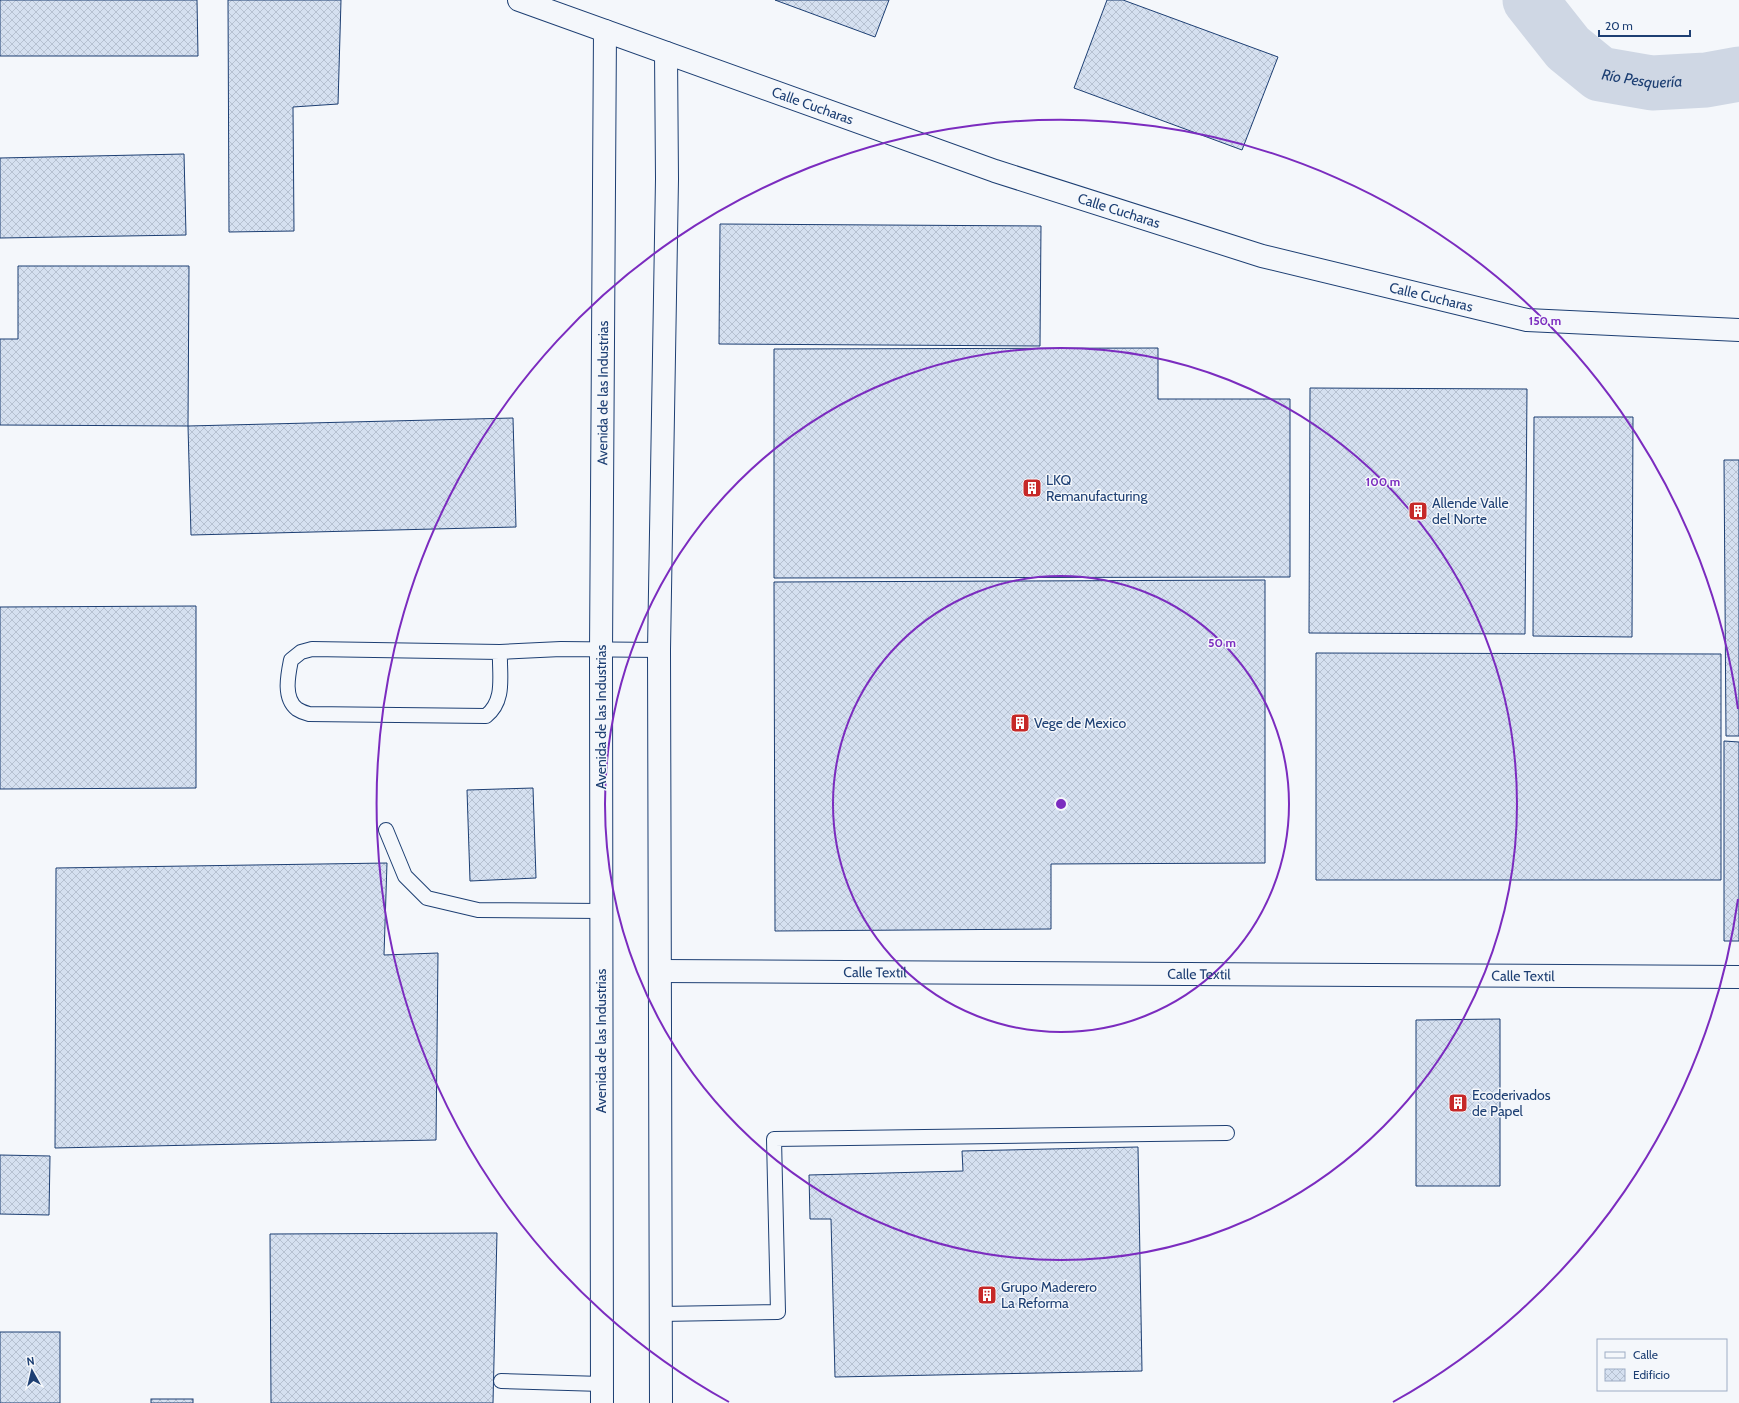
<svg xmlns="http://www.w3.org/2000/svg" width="1739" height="1403" font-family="Cabin,sans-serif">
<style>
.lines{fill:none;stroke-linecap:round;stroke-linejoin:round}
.river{stroke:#cfd7e4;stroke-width:55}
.building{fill:url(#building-cross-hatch);stroke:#1d3f73}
.service-casing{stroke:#1d3f73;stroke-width:16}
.minor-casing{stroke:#1d3f73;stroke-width:24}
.service{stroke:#f4f7fb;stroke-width:14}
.minor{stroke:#f4f7fb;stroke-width:22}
.ring{fill:none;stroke:#7b2cbf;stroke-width:2}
.labels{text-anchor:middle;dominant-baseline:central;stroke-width:3;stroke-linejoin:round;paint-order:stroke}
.street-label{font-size:14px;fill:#1d3f73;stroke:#f4f7fb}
.poi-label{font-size:14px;fill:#1d3f73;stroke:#f4f7fb;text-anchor:start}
.water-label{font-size:15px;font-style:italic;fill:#1d3f73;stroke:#f4f7fb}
.centre{fill:#7b2cbf;stroke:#f4f7fb;stroke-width:2}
.ring-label{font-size:12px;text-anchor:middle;font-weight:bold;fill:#7b2cbf;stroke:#f4f7fb;stroke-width:3;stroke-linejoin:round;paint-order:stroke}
</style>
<defs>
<pattern id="building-cross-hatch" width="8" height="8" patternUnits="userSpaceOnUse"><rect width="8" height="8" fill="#d5e0f0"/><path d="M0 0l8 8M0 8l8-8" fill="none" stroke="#b6c1d1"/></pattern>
</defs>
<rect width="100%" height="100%" fill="#f4f7fb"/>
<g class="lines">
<!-- river -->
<path class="river" id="s1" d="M 1530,0 L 1568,48 L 1600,74 L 1652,83 L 1706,80 L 1739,74"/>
</g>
<!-- building -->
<g class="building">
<path d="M 0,0 L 197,0 L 198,56 L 0,56 Z"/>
<path d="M 228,0 L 341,0 L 338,104 L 293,107 L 294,231 L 229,232 Z"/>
<path d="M 775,0 L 889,0 L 875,37 Z"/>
<path d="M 1107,0 L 1123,0 L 1278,57 L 1242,150 L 1074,88 Z"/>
<path d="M 184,154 L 186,235 L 0,238 L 0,158 Z"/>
<path d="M 720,224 L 1041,226 L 1040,346 L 719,344 Z"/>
<path d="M 18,266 L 189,266 L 188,426 L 0,425 L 0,339 L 18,339 Z"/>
<path d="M 1158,348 L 1158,399 L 1290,399 L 1290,577 L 774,578 L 774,349 Z"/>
<path d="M 1310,388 L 1527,389 L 1525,634 L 1309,633 Z"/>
<path d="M 1534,417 L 1633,417 L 1632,637 L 1533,636 Z"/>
<path d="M 513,418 L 516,527 L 191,535 L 188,426 Z"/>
<path d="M 1724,460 L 1739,460 L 1739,736 L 1726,736 Z"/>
<path d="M 1265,580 L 1265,863 L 1051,864 L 1051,929 L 775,931 L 774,582 Z"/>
<path d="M 196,606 L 196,788 L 0,789 L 0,607 Z"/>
<path d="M 1316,653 L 1721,654 L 1721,880 L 1316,880 Z"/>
<path d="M 1724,741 L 1739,742 L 1739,941 L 1724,941 Z"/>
<path d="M 533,788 L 536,878 L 470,881 L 467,790 Z"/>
<path d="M 387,863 L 384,955 L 438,953 L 436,1140 L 55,1148 L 56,868 Z"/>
<path d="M 1500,1019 L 1500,1186 L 1416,1186 L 1416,1020 Z"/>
<path d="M 1138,1147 L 1142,1371 L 835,1377 L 831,1219 L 810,1219 L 809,1175 L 963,1171 L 962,1151 Z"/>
<path d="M 0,1155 L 50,1156 L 49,1215 L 0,1214 Z"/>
<path d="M 497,1233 L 493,1403 L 271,1403 L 270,1234 Z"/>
<rect x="0" y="1332" width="60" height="71"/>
<rect x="151" y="1399" width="42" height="4"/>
</g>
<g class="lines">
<!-- service casing -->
<g class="service-casing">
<g id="service">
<path d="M 500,652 C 499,675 506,700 486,716 L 309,714 C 305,713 300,711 297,709 C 283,698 288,675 291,660 L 301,652 L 312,649 L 500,652 L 561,649 L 659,650"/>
<path d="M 386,830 L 405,876 L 427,898 L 478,910 L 601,911"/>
<path d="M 660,1314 L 778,1312 L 774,1139 L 1227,1133"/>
<path d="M 501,1381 L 602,1384"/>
</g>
</g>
<!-- minor casing -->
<g class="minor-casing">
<g id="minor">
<path id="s2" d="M 519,0 L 995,171 L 1262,256 L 1527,320 L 1739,330"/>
<path id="s3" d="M 660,971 L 1739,977"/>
<path id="s4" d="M 602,1403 L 601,651 L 605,31"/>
<path d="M 661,1403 L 659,650 L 667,179 L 666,53"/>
</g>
</g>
<!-- service -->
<use href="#service" class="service"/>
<!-- minor -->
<use href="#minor" class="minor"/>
</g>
<!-- distance rings -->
<g class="ring">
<circle cx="1061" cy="804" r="228"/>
<circle cx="1061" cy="804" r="456"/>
<path d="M1738 899A684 684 0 0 1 1393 1402M729 1402A684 684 0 1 1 1738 709"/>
</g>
<!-- icons -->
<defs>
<g id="building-square" transform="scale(1)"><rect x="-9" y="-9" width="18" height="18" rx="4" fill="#c62828" stroke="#f4f7fb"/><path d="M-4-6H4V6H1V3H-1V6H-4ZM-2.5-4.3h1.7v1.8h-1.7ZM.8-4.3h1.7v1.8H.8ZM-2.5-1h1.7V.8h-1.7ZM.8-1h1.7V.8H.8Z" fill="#fff"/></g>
</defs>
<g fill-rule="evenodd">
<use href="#building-square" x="1032" y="488"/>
<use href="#building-square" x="1418" y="511"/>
<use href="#building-square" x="1020" y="723"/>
<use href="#building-square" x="1458" y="1103"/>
<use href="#building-square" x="987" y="1295"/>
</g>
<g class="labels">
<!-- street labels -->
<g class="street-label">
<text stroke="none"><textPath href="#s2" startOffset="312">Calle Cucharas</textPath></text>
<text stroke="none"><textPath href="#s2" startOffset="636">Calle Cucharas</textPath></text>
<text stroke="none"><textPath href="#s2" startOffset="960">Calle Cucharas</textPath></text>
<text stroke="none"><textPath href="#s4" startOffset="1010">Avenida de las Industrias</textPath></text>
<text transform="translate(601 717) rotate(-90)">Avenida de las Industrias</text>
<text stroke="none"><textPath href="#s3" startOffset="215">Calle Textil</textPath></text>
<text stroke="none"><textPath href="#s3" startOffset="539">Calle Textil</textPath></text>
<text stroke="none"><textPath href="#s3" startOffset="863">Calle Textil</textPath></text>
<text transform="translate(601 1041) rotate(-90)">Avenida de las Industrias</text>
</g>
<!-- poi labels -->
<g class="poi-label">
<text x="1046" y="480">LKQ<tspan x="1046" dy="16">Remanufacturing</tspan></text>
<text x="1432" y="503">Allende Valle<tspan x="1432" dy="16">del Norte</tspan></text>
<text x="1034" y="723">Vege de Mexico</text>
<text x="1472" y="1095">Ecoderivados<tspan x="1472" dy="16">de Papel</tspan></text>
<text x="1001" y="1287">Grupo Maderero<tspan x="1001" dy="16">La Reforma</tspan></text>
</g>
<!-- water labels -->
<g class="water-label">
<text stroke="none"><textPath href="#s1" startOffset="145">Río Pesquería</textPath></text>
</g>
</g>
<circle cx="1061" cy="804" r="6" class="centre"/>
<g class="ring-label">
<text x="1545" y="325">150 m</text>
<text x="1383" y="486">100 m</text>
<text x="1222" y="647">50 m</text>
</g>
<!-- legend -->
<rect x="1597" y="1339" width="130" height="52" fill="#f4f7fb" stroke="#9eadc5"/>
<rect x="1605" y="1352" width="20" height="6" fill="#f4f7fb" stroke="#9eadc5"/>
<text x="1633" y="1359" font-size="12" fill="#1d3f73">Calle</text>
<rect x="1605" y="1369" width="20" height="12" fill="url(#building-cross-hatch)" stroke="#9eadc5"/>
<text x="1633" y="1379" font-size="12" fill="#1d3f73">Edificio</text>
<!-- north arrow -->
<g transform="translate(32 1371) rotate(352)" stroke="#f4f7fb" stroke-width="3" paint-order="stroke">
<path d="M0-3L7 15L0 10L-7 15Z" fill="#1d3f73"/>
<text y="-6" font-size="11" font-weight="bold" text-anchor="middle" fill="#1d3f73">N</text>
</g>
<!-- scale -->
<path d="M1599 30v6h91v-6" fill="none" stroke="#1d3f73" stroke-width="2"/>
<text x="1605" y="30" font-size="12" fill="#1d3f73" stroke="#f4f7fb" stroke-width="3" paint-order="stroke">20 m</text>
</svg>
